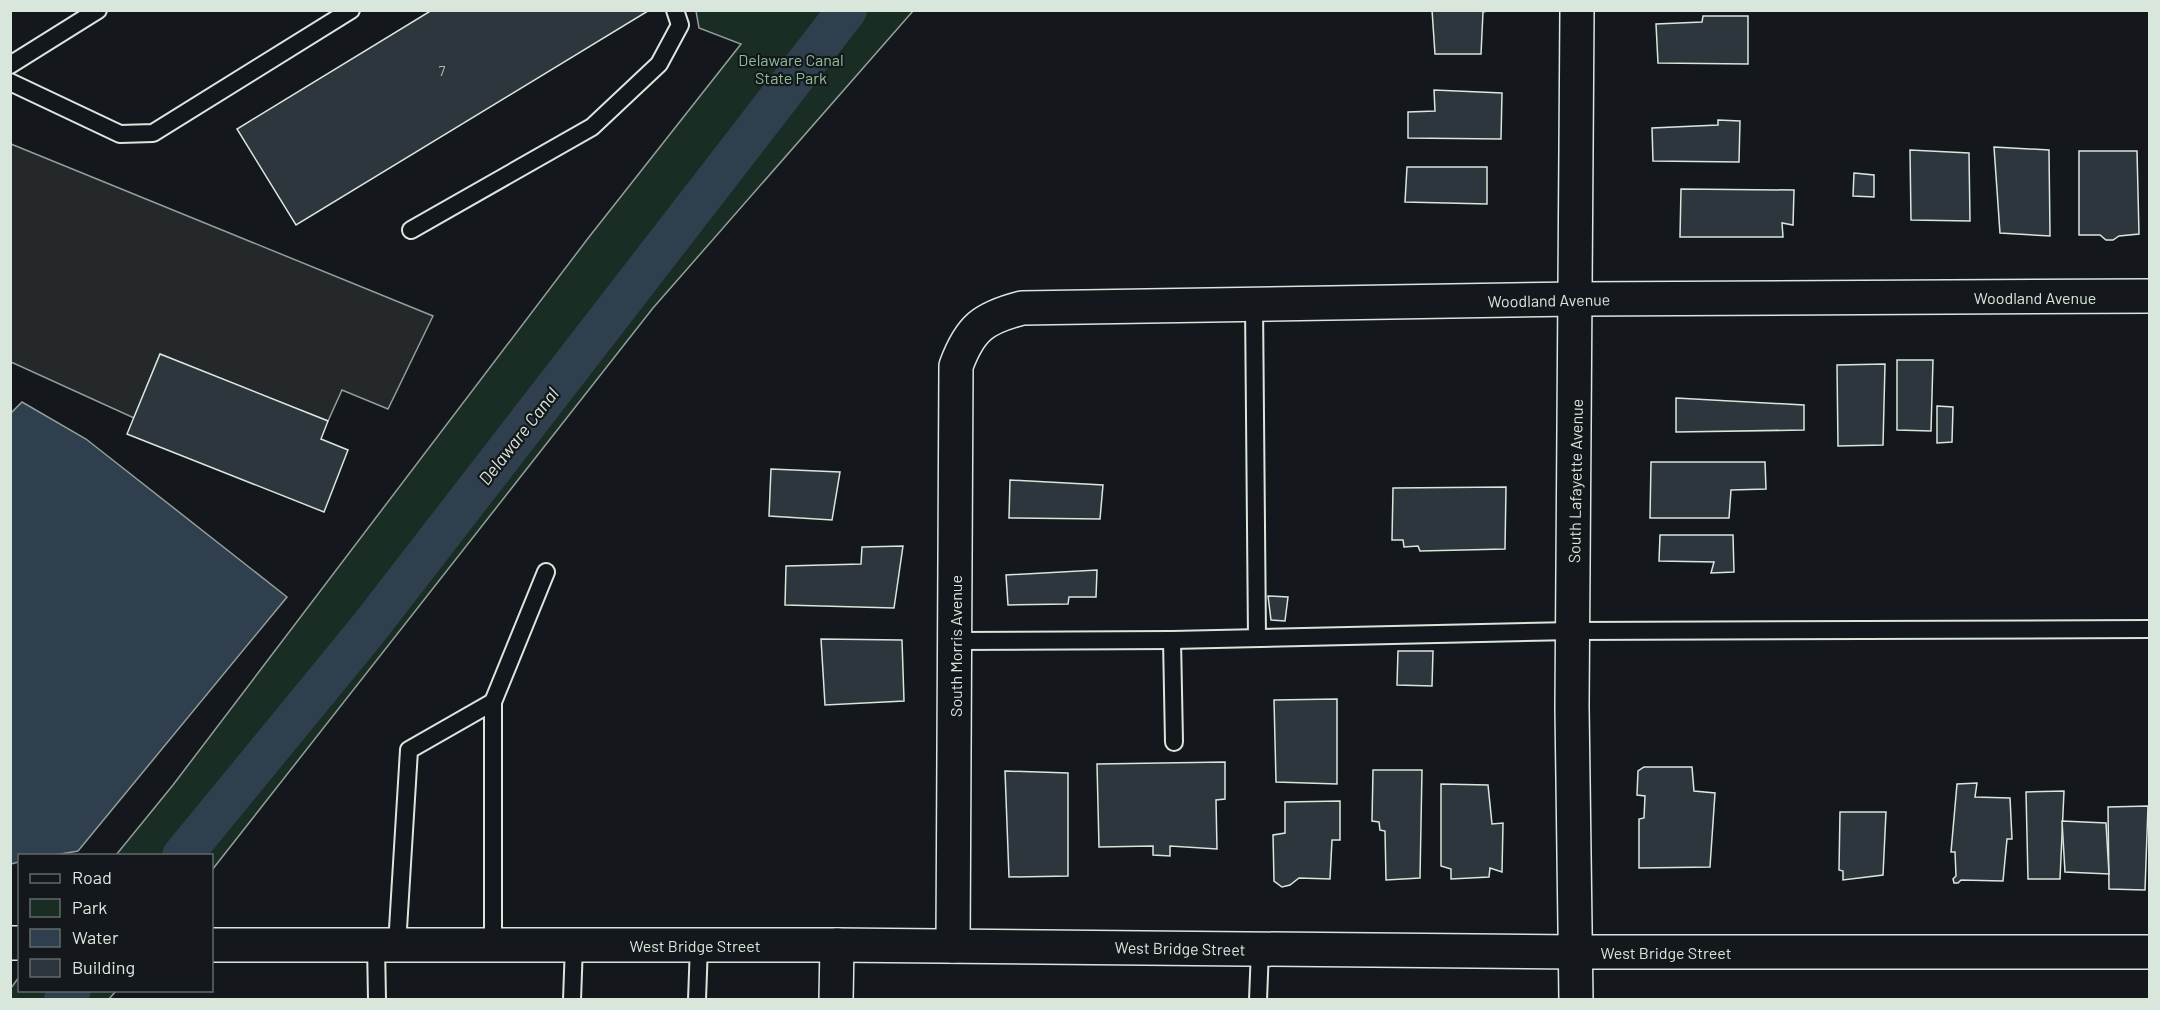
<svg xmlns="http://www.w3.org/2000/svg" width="2160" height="1010" font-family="Barlow,sans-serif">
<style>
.green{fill:#1a2d24;stroke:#939e99;stroke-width:1.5}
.parking{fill:#24282b;stroke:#939e99;stroke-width:1.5}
.water{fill:#2f3f4d;stroke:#939e99;stroke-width:1.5}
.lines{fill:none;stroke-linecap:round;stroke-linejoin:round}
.canal{stroke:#2f3f4d;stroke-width:40}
.building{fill:#2c363c;stroke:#d8e6dc;stroke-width:1.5}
.lane-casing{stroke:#d8e6dc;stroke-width:20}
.street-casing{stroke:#d8e6dc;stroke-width:36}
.primary-casing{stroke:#d8e6dc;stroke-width:36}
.lane{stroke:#14181c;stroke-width:16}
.street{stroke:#14181c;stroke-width:33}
.primary{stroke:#14181c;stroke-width:33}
.labels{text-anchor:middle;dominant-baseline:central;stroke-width:4.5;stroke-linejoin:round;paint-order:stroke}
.number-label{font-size:14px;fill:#adbab4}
.park-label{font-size:16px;fill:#8ac095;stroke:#14181c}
.street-label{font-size:16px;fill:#d8e6dc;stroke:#14181c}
.water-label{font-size:18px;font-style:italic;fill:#d8e6dc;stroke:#14181c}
</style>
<rect width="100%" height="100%" fill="#14181c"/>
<!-- green -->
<g class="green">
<path d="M 696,11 L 913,11 L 653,308 L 212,870 L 212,856 L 116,855 L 173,785 L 589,237 L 741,44 L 699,28 Z"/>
<path d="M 19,977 L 20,990 L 116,991 L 109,999 L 11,999 L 11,988 Z"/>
</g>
<!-- parking -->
<path class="parking" d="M 11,144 L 433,316 L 388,409 L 342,390 L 328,421 L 160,354 L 134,418 L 11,362 Z"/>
<!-- water -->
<path class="water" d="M 22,402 L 86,439 L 287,597 L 78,851 L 55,855 L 20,856 L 19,862 L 11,864 L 10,414 Z"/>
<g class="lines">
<!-- canal -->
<g class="canal">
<path d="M 182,856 L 369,628 L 847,10"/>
<path d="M 64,1000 L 71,990"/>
</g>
</g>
<!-- building -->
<g class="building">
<path d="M 432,10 L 648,11 L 296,225 L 237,129 Z"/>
<path d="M 1432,10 L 1492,10 L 1483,12 L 1481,54 L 1435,54 Z"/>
<path d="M 1703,16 L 1748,16 L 1748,64 L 1658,63 L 1656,24 L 1702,22 Z"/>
<path d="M 1434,90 L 1502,93 L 1501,139 L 1408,138 L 1408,112 L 1435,111 Z"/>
<path d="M 1718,120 L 1740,121 L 1739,162 L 1653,161 L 1652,128 L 1718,125 Z"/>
<path d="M 1994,147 L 2049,150 L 2050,236 L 2000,233 Z"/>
<path d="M 1910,150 L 1969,153 L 1970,221 L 1911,220 Z"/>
<path d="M 2079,151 L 2137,151 L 2139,234 L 2119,236 L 2113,240 L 2106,240 L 2100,235 L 2079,235 Z"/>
<path d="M 1407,167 L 1487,167 L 1487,204 L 1405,202 Z"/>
<path d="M 1854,173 L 1874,175 L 1874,197 L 1853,196 Z"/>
<path d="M 1681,189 L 1794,190 L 1793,225 L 1782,223 L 1783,237 L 1680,237 Z"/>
<path d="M 160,354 L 328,421 L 321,439 L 348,450 L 324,512 L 127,434 Z"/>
<path d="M 1897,360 L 1933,360 L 1931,431 L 1897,430 Z"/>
<path d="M 1885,364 L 1883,445 L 1838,446 L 1837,365 Z"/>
<path d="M 1676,398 L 1804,405 L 1804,430 L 1676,432 Z"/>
<path d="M 1937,406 L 1953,407 L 1952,442 L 1937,443 Z"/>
<path d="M 1651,462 L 1765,462 L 1766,489 L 1731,490 L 1729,518 L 1650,518 Z"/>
<path d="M 771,469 L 840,472 L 832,520 L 769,516 Z"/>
<path d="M 1010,480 L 1103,485 L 1100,519 L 1009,518 Z"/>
<path d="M 1506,487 L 1505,549 L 1420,551 L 1418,546 L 1404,547 L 1403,540 L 1392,540 L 1393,488 Z"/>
<path d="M 1660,535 L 1733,535 L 1734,572 L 1711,573 L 1714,562 L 1659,561 Z"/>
<path d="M 903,546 L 894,608 L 785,605 L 786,566 L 861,564 L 862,547 Z"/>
<path d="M 1097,570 L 1096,597 L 1069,597 L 1068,604 L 1008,605 L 1006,575 Z"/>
<path d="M 1268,596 L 1288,597 L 1285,621 L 1271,620 Z"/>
<path d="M 821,639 L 902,640 L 904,701 L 825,705 Z"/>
<path d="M 1398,651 L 1433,651 L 1432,686 L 1397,685 Z"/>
<path d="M 1337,699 L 1337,784 L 1276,782 L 1274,700 Z"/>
<path d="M 1225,762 L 1225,799 L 1216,800 L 1217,849 L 1170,846 L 1170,856 L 1153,855 L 1153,846 L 1099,847 L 1097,764 Z"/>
<path d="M 1644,767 L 1692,767 L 1694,791 L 1715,793 L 1710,867 L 1639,868 L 1639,819 L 1644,818 L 1645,796 L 1637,795 L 1638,771 Z"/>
<path d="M 1373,770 L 1422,770 L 1420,878 L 1386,880 L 1385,831 L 1380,830 L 1379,822 L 1372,821 Z"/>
<path d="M 1005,771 L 1068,773 L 1068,876 L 1009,877 Z"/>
<path d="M 1977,783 L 1975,797 L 2010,798 L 2012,839 L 2007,839 L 2003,881 L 1961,880 L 1958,883 L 1954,883 L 1953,879 L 1956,876 L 1955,852 L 1951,852 L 1957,784 Z"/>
<path d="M 1441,784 L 1488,785 L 1492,824 L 1503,823 L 1502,872 L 1490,868 L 1489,877 L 1451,879 L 1451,869 L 1441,866 Z"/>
<path d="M 2064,791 L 2060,879 L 2028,879 L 2026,792 Z"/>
<path d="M 1340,801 L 1340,840 L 1332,840 L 1330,879 L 1299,878 L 1290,885 L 1282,887 L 1274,881 L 1273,835 L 1285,833 L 1285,802 Z"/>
<path d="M 2148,806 L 2145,890 L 2109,889 L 2108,807 Z"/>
<path d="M 1840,812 L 1886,812 L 1883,875 L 1843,880 L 1843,871 L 1839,870 Z"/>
<path d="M 2062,821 L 2106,823 L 2109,874 L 2065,872 Z"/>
</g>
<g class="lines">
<!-- lane casing -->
<g class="lane-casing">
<g id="lane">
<path d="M 10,65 L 98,10"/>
<path d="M 10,82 L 120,134 L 153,133 L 351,10"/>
<path d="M 411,230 L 592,127 L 659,64 L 680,25 L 675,10"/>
<path d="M 1254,304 L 1257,638"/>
<path d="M 1172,640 L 1174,742"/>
<path d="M 955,641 L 1172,640 L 1573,631 L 2150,629"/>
<path d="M 493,944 L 493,702 L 546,572"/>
<path d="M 376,945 L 377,1000"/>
<path d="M 397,945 L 409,750 L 493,702"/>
<path d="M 572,1000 L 574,945"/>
<path d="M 697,1000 L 699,945"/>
<path d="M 1258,1000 L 1260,949"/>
</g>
</g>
<!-- street casing -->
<g class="street-casing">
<g id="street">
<path d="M 953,946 L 956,366 C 970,328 983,318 1022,308 L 1577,299 L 2150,296"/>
<path d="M 836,1000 L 837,945"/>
<path d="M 1576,1000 L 1572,707 L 1577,10"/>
</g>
</g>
<!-- primary casing -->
<g class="primary-casing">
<g id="primary">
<path d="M 10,943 L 20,943"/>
<path d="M 212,945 L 837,945 L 1575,952 L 2150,952"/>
</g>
</g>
<!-- lane -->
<use href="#lane" class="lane"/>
<!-- street -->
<use href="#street" class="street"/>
<!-- primary -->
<use href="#primary" class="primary"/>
</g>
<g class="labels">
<!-- number labels -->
<g class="number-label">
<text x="442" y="70">7</text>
</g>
<!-- park labels -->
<g class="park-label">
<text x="791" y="59">Delaware Canal<tspan x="791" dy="18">State Park</tspan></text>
</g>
<!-- street labels -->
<g class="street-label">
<text x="2035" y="297">Woodland Avenue</text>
<text transform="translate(1549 300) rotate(-1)">Woodland Avenue</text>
<text transform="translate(1575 481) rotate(-89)">South Lafayette Avenue</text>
<text transform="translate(955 646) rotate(-90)">South Morris Avenue</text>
<text x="695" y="945">West Bridge Street</text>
<text transform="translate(1180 948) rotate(1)">West Bridge Street</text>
<text x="1666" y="952">West Bridge Street</text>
</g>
<!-- water labels -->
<g class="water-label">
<text transform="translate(518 436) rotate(-52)">Delaware Canal</text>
</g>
</g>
<!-- border -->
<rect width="2160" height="1010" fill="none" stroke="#d8e6dc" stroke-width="24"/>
<!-- legend -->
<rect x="18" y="854" width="195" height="138" fill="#14181c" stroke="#626a69" stroke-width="1.5"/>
<rect x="30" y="874" width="30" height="9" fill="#14181c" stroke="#626a69" stroke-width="1.5"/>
<text x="72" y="884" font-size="18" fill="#d8e6dc">Road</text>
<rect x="30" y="899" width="30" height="18" fill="#1a2d24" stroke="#626a69" stroke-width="1.5"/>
<text x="72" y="914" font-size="18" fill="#d8e6dc">Park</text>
<rect x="30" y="929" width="30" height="18" fill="#2f3f4d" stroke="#626a69" stroke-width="1.5"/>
<text x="72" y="944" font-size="18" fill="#d8e6dc">Water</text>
<rect x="30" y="959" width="30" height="18" fill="#2c363c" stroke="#626a69" stroke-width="1.5"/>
<text x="72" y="974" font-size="18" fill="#d8e6dc">Building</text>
</svg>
